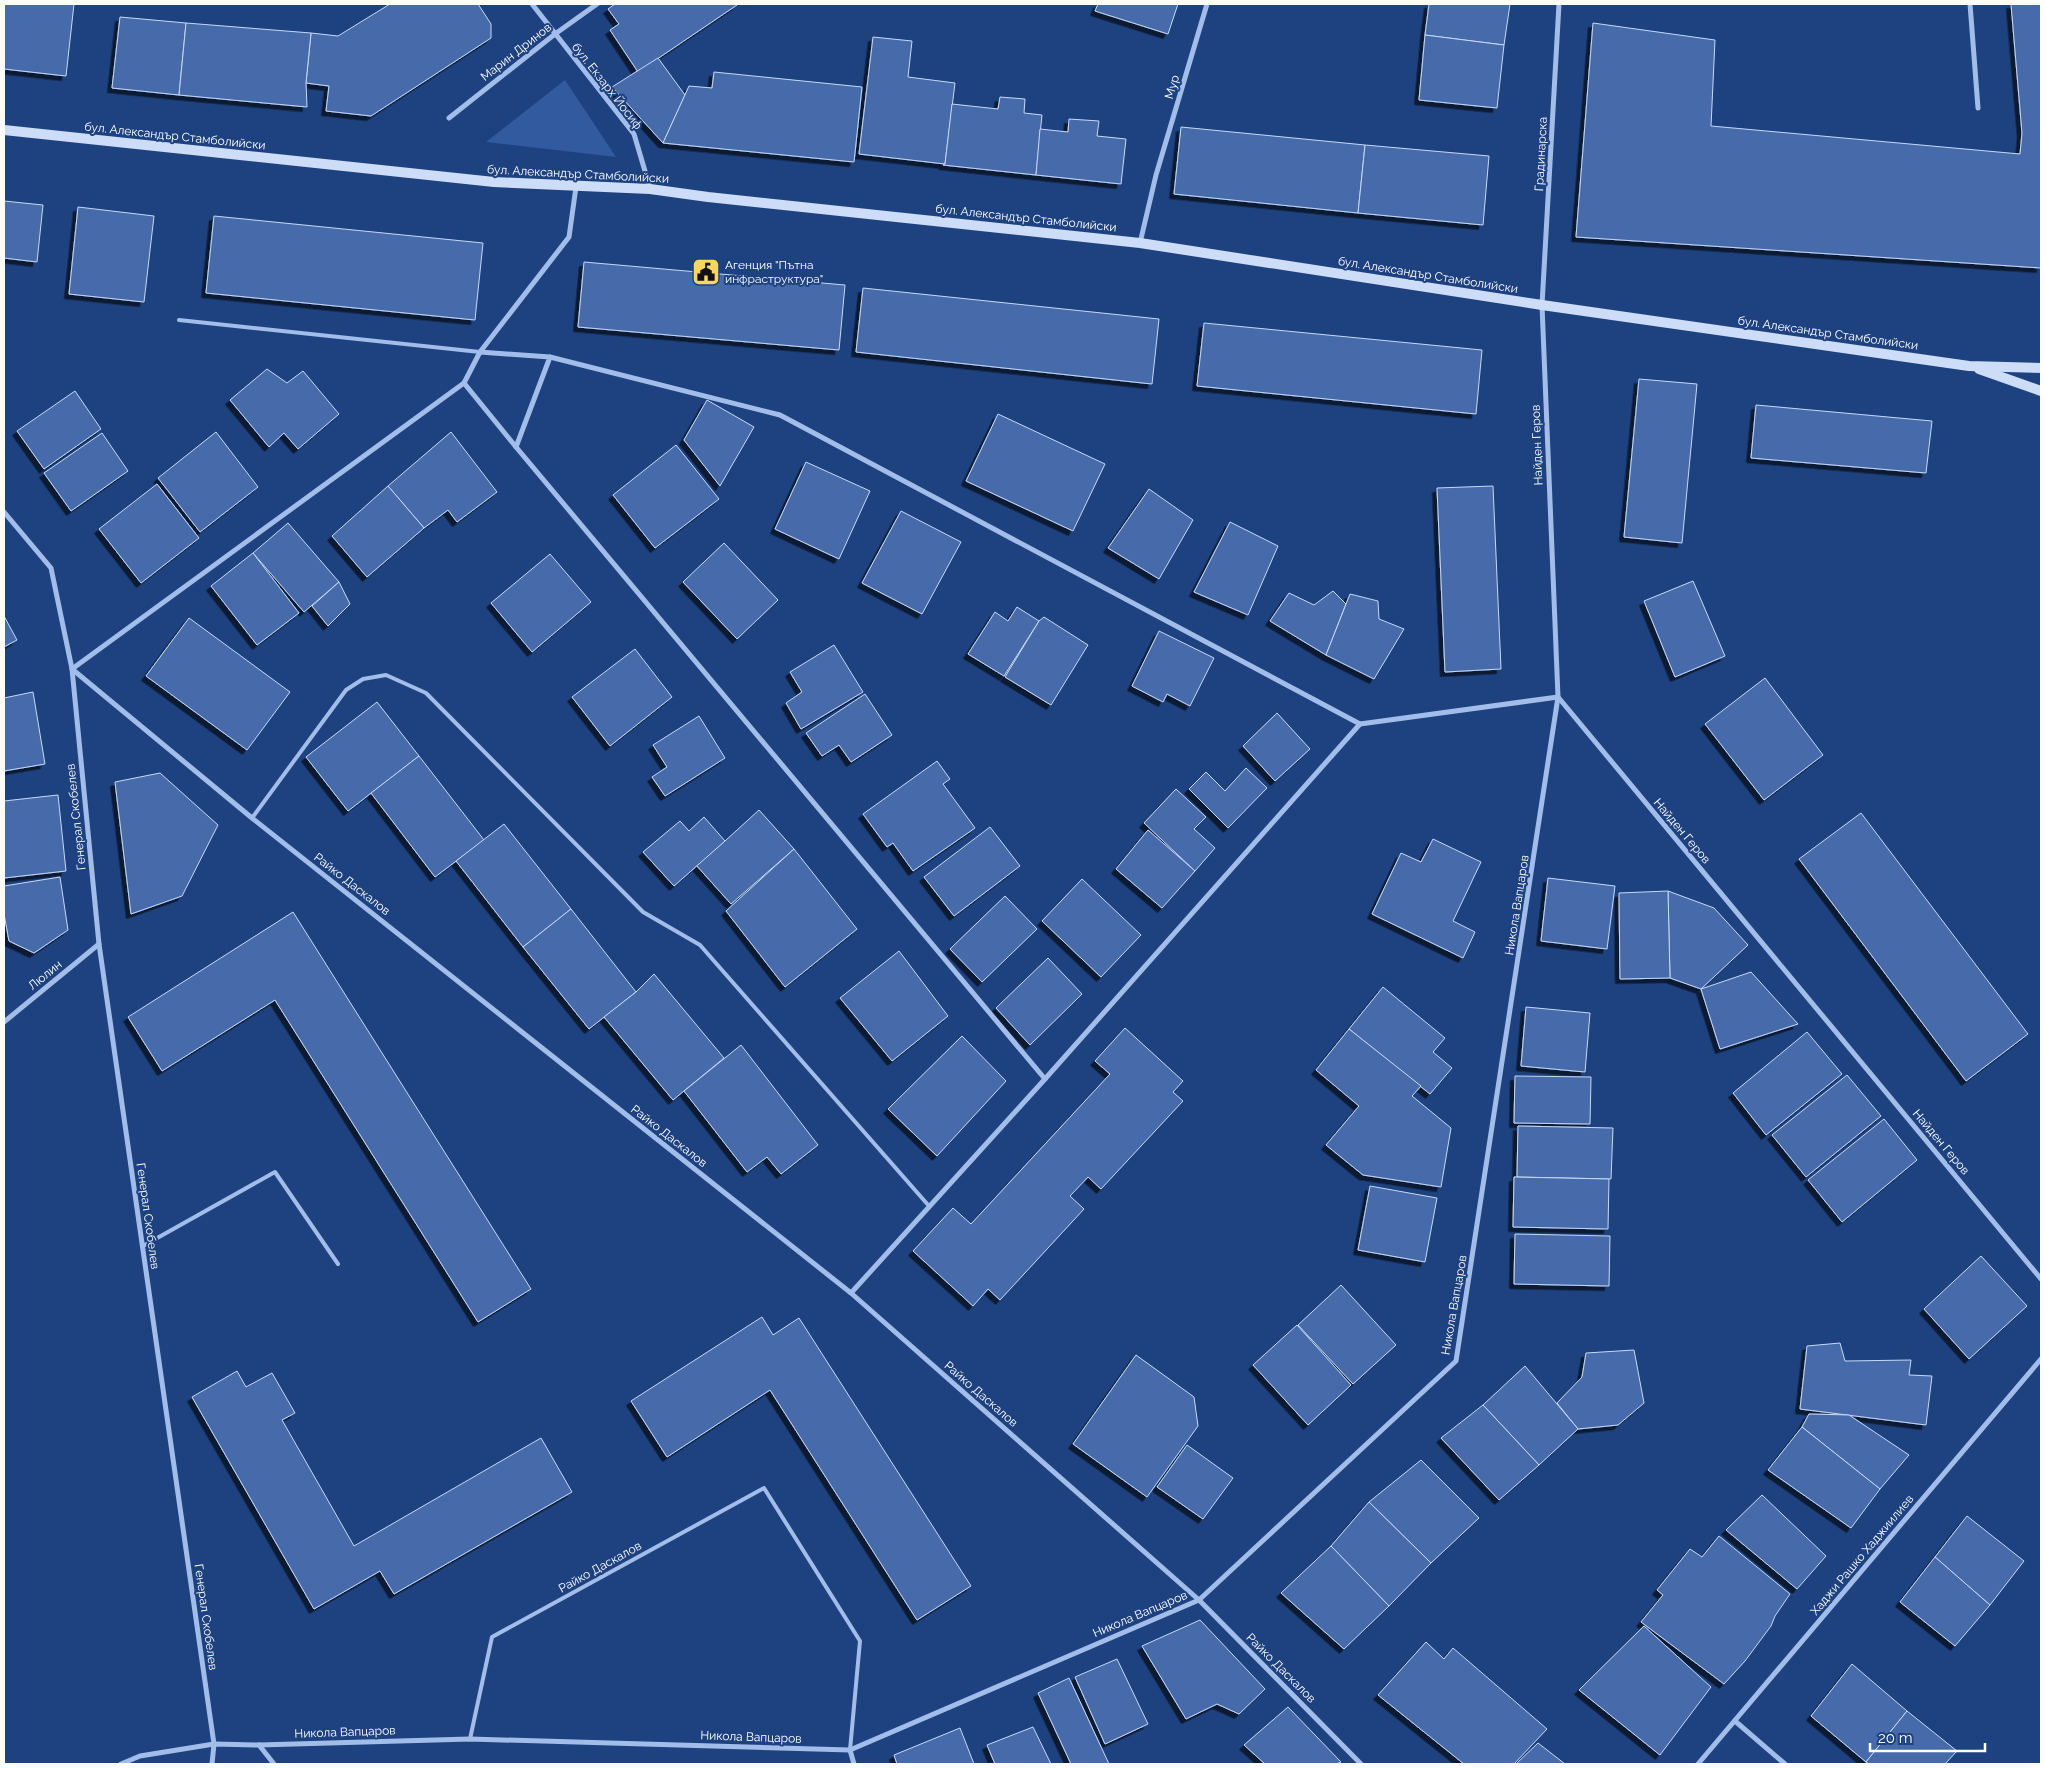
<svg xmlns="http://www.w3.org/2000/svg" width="2045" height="1768" font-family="Raleway,sans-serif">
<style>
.green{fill:#315a9f}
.building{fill:#466baa;stroke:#c6d9f7;filter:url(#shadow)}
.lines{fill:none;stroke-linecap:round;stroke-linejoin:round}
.lane{stroke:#a2bde9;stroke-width:4}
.street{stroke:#a2bde9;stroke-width:5}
.secondary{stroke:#cddcf7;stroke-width:10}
.labels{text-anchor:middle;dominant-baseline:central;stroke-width:4;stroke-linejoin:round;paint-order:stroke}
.street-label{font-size:12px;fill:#fff;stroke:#1e4280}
.poi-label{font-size:12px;fill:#fff;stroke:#1e4280;text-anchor:start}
</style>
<defs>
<filter id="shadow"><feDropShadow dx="-4.5" dy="4.5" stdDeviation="0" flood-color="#0009"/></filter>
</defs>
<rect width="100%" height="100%" fill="#1e4280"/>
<!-- green -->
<path class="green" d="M 565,80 L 616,157 L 486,142 Z"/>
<!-- building -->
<g class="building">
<path d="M 4,4 L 74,4 L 66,76 L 4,69 Z"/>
<path d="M 390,4 L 478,4 L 491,24 L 491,38 L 371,116 L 326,111 L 329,86 L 306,83 L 311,33 L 338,36 Z"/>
<path d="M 615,4 L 736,4 L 737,5 L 638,72 L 610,30 L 619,24 L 608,9 Z"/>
<path d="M 1098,4 L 1178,4 L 1168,34 L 1095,11 Z"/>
<path d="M 1429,4 L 1510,4 L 1504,45 L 1425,35 Z"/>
<path d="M 2011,4 L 2041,4 L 2041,268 L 1576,237 L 1593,23 L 1715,40 L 1711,126 L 2020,154 L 2022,133 Z"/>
<path d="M 120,17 L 186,23 L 179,95 L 112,88 Z"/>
<path d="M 186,23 L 311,33 L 306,83 L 307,107 L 179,95 Z"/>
<path d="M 1425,35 L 1504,45 L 1497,108 L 1419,100 Z"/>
<path d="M 873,37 L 912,41 L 908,77 L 955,83 L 945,164 L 859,154 Z"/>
<path d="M 658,58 L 685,95 L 663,143 L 612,87 Z"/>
<path d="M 714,72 L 862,87 L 854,162 L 663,143 L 689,86 L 712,88 Z"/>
<path d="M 1000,97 L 1025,99 L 1024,113 L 1042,115 L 1036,175 L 943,165 L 945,164 L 952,104 L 998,109 Z"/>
<path d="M 1069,119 L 1099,121 L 1097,136 L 1126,139 L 1121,184 L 1036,175 L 1040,129 L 1068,132 Z"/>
<path d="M 1181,127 L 1365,145 L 1358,213 L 1174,194 Z"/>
<path d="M 1365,145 L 1489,156 L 1483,225 L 1358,213 Z"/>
<path d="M 4,201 L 43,205 L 37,262 L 4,258 Z"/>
<path d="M 78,207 L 154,216 L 144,302 L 69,294 Z"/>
<path d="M 214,216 L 483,243 L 475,320 L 206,293 Z"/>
<path d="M 584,262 L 845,285 L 839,350 L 578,327 Z"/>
<path d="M 863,288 L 1159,319 L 1152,384 L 856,352 Z"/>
<path d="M 1204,323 L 1482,350 L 1476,414 L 1197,386 Z"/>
<path d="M 267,369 L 287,383 L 303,371 L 339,414 L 298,449 L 284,433 L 269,447 L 230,400 Z"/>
<path d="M 1639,379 L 1697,384 L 1682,543 L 1624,537 Z"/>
<path d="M 75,391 L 101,429 L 44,469 L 17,431 Z"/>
<path d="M 707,400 L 754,427 L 720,486 L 684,440 Z"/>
<path d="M 1756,405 L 1932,421 L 1926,473 L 1751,458 Z"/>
<path d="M 998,414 L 1105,464 L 1073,531 L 966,481 Z"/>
<path d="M 216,432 L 258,487 L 200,532 L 158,478 Z"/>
<path d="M 451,432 L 497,492 L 457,522 L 448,510 L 424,528 L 388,486 Z"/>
<path d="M 102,433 L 128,471 L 71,511 L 44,473 Z"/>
<path d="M 676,445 L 719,499 L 655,548 L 613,495 Z"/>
<path d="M 806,462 L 870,491 L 839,559 L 775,529 Z"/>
<path d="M 157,484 L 199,538 L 141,583 L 99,529 Z"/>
<path d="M 388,486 L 424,528 L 367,577 L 332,536 Z"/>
<path d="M 1493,486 L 1501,669 L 1445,672 L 1437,488 Z"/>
<path d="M 1149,489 L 1193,520 L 1159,579 L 1108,548 Z"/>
<path d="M 901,511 L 961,542 L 922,614 L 862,583 Z"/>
<path d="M 1230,522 L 1278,546 L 1248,615 L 1194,592 Z"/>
<path d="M 288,523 L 339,582 L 304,612 L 253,553 Z"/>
<path d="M 724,543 L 778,600 L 737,639 L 683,582 Z"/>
<path d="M 253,553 L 299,613 L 257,645 L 211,586 Z"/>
<path d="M 550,554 L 591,602 L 532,652 L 491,603 Z"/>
<path d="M 1693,581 L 1725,656 L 1675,677 L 1644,601 Z"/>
<path d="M 339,582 L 350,604 L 328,626 L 312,606 Z"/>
<path d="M 1333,591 L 1346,604 L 1326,655 L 1270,621 L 1289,593 L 1314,605 Z"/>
<path d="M 1350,594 L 1378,601 L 1379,619 L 1404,629 L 1374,679 L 1326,655 Z"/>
<path d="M 1017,607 L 1039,621 L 1004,676 L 968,654 L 995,612 L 1008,621 Z"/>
<path d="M 4,616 L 17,640 L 4,647 Z"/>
<path d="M 1044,617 L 1088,645 L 1051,705 L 1005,677 L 1039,621 Z"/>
<path d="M 189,618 L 290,692 L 247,750 L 146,676 Z"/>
<path d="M 1159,631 L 1214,658 L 1190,706 L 1167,694 L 1163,702 L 1132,686 Z"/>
<path d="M 834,645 L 863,692 L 801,729 L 786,703 L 802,692 L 790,672 Z"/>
<path d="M 635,649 L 672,697 L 610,746 L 572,697 Z"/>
<path d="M 1765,678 L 1823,755 L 1764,800 L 1705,724 Z"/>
<path d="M 33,692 L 45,764 L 4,771 L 4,698 Z"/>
<path d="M 865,694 L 892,735 L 851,762 L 839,745 L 822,756 L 806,733 Z"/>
<path d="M 377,702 L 419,756 L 348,811 L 306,757 Z"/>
<path d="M 1277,713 L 1310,749 L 1275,781 L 1243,746 Z"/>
<path d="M 699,716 L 725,758 L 665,796 L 652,777 L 667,767 L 653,745 Z"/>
<path d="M 419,756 L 484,840 L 435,877 L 371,793 Z"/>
<path d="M 937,761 L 950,779 L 943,784 L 975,828 L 913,871 L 893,843 L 887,847 L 863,814 Z"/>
<path d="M 1246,768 L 1267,788 L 1228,828 L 1189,789 L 1206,772 L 1225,791 Z"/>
<path d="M 160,773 L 218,825 L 182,896 L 131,914 L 115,782 Z"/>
<path d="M 1176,789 L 1206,817 L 1194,829 L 1215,848 L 1195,871 L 1144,823 Z"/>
<path d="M 58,795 L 66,871 L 4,878 L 4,801 Z"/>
<path d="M 759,810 L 794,849 L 731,904 L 696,865 L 725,841 Z"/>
<path d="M 1861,813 L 2028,1034 L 1966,1081 L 1799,859 Z"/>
<path d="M 704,817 L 725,841 L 674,886 L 643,852 L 680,821 L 689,831 Z"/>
<path d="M 504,824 L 571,909 L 523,947 L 456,861 Z"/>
<path d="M 990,827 L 1020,866 L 954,916 L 924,877 Z"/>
<path d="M 1148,830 L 1195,871 L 1162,908 L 1116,869 Z"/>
<path d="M 1433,839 L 1481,862 L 1453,921 L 1475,932 L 1463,958 L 1372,914 L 1401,853 L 1421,862 Z"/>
<path d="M 794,849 L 857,929 L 785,987 L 726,911 Z"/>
<path d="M 60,877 L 68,930 L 34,953 L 9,941 L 4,914 L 4,886 Z"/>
<path d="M 1548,878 L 1615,886 L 1607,949 L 1541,941 Z"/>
<path d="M 1082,879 L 1141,935 L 1101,977 L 1042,921 Z"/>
<path d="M 1668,891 L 1714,908 L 1748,945 L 1701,989 L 1670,978 Z"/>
<path d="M 1668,891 L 1670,978 L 1620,979 L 1619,893 Z"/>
<path d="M 1005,896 L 1037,929 L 982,982 L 950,949 Z"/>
<path d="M 571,909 L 636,992 L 589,1029 L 523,947 Z"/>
<path d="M 293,912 L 531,1289 L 478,1322 L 275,1000 L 162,1071 L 128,1017 Z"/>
<path d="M 899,951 L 948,1016 L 892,1061 L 840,998 Z"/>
<path d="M 1048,958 L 1082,994 L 1030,1045 L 996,1008 Z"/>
<path d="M 1751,972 L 1798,1024 L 1720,1049 L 1701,989 Z"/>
<path d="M 654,974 L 724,1058 L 673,1100 L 604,1017 L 636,992 Z"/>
<path d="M 1383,987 L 1445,1038 L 1433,1052 L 1452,1068 L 1430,1094 L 1349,1029 Z"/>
<path d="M 1526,1007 L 1590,1013 L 1585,1072 L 1521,1066 Z"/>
<path d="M 1125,1028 L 1183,1081 L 1173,1092 L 1183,1101 L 1101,1189 L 1088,1177 L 1070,1196 L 1084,1209 L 1000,1300 L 988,1289 L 973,1306 L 913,1251 L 953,1208 L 971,1224 L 1110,1074 L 1095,1061 Z"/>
<path d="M 1349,1029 L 1421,1086 L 1412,1096 L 1451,1128 L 1441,1187 L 1363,1175 L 1326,1145 L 1359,1106 L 1316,1070 Z"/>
<path d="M 1807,1032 L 1842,1074 L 1766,1135 L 1733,1093 Z"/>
<path d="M 962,1036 L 1006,1081 L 937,1156 L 888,1109 Z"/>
<path d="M 741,1045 L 818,1145 L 781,1174 L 767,1157 L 747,1172 L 684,1091 Z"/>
<path d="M 1847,1075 L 1881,1116 L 1806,1177 L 1772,1135 Z"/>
<path d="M 1515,1076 L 1591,1077 L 1590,1124 L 1514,1123 Z"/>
<path d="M 1884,1119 L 1917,1160 L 1842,1222 L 1808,1180 Z"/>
<path d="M 1518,1126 L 1613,1128 L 1611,1179 L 1517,1177 Z"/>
<path d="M 1514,1177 L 1609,1179 L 1608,1229 L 1513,1227 Z"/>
<path d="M 1370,1186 L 1437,1198 L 1425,1262 L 1358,1250 Z"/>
<path d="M 1515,1234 L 1610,1236 L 1609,1286 L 1514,1284 Z"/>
<path d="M 1981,1256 L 2027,1306 L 1969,1359 L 1924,1309 Z"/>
<path d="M 1341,1285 L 1396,1345 L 1353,1384 L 1298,1325 Z"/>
<path d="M 762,1317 L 773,1335 L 799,1318 L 971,1586 L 917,1620 L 770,1390 L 667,1457 L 631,1401 Z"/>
<path d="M 1297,1325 L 1351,1385 L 1308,1425 L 1253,1365 Z"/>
<path d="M 1840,1343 L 1845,1361 L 1911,1360 L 1909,1375 L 1932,1376 L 1926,1425 L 1800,1409 L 1807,1346 Z"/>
<path d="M 1634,1350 L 1644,1403 L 1618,1425 L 1578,1429 L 1557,1403 L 1582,1377 L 1586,1353 Z"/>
<path d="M 1136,1355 L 1194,1397 L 1198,1426 L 1147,1497 L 1073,1444 Z"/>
<path d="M 1525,1366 L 1578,1429 L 1539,1465 L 1483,1405 Z"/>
<path d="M 237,1371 L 246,1387 L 272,1373 L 295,1413 L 282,1420 L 354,1546 L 541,1438 L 572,1492 L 394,1594 L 380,1571 L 314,1609 L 192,1397 Z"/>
<path d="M 1483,1405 L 1539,1465 L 1499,1500 L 1441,1438 Z"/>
<path d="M 1809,1414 L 1849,1415 L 1909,1455 L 1880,1489 L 1802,1427 Z"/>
<path d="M 1802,1427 L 1880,1489 L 1851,1528 L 1768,1470 Z"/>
<path d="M 1187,1445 L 1233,1478 L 1203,1519 L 1157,1487 Z"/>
<path d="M 1421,1460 L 1479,1518 L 1431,1563 L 1369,1502 Z"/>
<path d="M 1762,1495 L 1826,1556 L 1797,1589 L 1726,1530 Z"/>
<path d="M 1369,1502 L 1431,1563 L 1389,1606 L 1331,1546 Z"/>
<path d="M 1967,1516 L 2024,1561 L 1990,1605 L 1935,1557 Z"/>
<path d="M 1719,1536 L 1790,1594 L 1775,1616 L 1771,1626 L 1745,1661 L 1724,1684 L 1641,1622 L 1663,1595 L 1657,1590 L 1690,1549 L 1702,1557 Z"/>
<path d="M 1331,1546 L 1389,1606 L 1344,1649 L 1281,1593 Z"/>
<path d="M 1935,1557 L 1990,1605 L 1955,1646 L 1900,1602 Z"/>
<path d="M 1200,1620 L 1265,1689 L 1239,1714 L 1217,1704 L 1186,1719 L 1142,1646 Z"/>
<path d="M 1644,1626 L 1711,1687 L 1660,1755 L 1579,1690 Z"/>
<path d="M 1426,1642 L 1444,1659 L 1453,1648 L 1547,1729 L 1514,1764 L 1464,1764 L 1378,1695 Z"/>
<path d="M 1117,1659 L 1148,1724 L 1105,1744 L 1075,1677 Z"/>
<path d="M 1852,1664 L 1907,1711 L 1866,1762 L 1811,1716 Z"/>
<path d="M 1069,1678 L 1109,1764 L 1071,1764 L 1038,1693 Z"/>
<path d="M 1288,1707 L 1341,1762 L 1336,1764 L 1265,1764 L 1244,1745 Z"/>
<path d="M 1907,1711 L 1957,1751 L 1945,1764 L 1869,1764 L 1866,1762 Z"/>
<path d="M 1033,1727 L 1051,1764 L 995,1764 L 987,1745 Z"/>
<path d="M 960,1728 L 974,1764 L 897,1764 L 894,1755 Z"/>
<path d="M 1538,1743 L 1565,1764 L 1516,1764 Z"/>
</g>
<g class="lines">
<!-- lane -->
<g class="lane">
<path d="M 179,320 L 480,352"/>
<path d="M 252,818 L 346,690 L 363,679 L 386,675 L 426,693 L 643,912 L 700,945 L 929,1206"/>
<path d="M 143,1246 L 275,1172 L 338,1264"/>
<path d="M 470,1739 L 492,1637 L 764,1488 L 860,1641 L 850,1750"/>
</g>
<!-- street -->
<g class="street">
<path d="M 532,4 L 634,134 L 650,188"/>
<path d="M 1559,4 L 1542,305 L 1558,697 L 2041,1279"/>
<path d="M 1970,4 L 1978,108"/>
<path d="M 449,118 L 555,34 L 597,4"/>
<path d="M 1140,243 L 1156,175 L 1207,4"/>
<path d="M 480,352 L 550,357 L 516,447"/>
<path d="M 464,383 L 516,447 L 1045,1079"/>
<path d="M 4,512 L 51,568 L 72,669 L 252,818 L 851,1293 L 1199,1600 L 1361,1764"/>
<path d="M 4,1022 L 99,944"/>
<path d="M 851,1293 L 1045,1079 L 1360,724"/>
<path d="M 1735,1721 L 1785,1764"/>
<path d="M 259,1745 L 274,1764"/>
<path d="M 850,1750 L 854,1764"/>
<path d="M 121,1764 L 140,1756 L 214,1744 L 259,1745 L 470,1739 L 850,1750 L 1199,1600 L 1456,1361 L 1558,697 L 1360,724 L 780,415 L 550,357"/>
<path d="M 212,1764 L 214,1744 L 99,944 L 72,669 L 464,383 L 480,352 L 569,237 L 576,187"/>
<path d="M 1698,1764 L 2041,1359"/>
</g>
<!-- secondary -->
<g class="secondary">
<path d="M 4,130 L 494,182 L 650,189 L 708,197 L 1140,243 L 1542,305 L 1969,366 L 2041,368"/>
<path d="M 1979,369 L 2041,391"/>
</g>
</g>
<!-- icons -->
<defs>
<g id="civic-square" transform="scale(1.4375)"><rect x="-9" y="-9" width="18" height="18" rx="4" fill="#f8d761" stroke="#1e4280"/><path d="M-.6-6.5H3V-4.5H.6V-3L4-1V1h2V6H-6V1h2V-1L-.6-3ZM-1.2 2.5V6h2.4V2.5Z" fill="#111"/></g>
</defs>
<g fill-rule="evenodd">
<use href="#civic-square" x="706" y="272"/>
</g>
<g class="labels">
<!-- street labels -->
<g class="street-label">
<text transform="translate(516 52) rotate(-38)">Марин Дринов</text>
<text transform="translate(607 86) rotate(52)">бул. Екзарх Йосиф</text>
<text transform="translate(1172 87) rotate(-74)">Мур</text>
<text transform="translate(175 136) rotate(6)">бул. Александър Стамболийски</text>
<text transform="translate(1541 154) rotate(-87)">Градинарска</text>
<text transform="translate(578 174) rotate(3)">бул. Александър Стамболийски</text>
<text transform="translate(1026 218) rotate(6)">бул. Александър Стамболийски</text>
<text transform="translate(1428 275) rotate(9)">бул. Александър Стамболийски</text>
<text transform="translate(1828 333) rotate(8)">бул. Александър Стамболийски</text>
<text transform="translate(1537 445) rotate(-92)">Найден Геров</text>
<text transform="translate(76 817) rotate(-96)">Генерал Скобелев</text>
<text transform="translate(1682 831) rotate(50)">Найден Геров</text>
<text transform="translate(352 884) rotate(38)">Райко Даскалов</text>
<text transform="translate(1517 905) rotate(-81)">Никола Вапцаров</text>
<text transform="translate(45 975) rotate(-39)">Люлин</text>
<text transform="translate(669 1136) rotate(38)">Райко Даскалов</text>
<text transform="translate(1941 1142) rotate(50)">Найден Геров</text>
<text transform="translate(148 1216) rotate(82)">Генерал Скобелев</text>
<text transform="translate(1454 1305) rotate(-80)">Никола Вапцаров</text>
<text transform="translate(981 1394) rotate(41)">Райко Даскалов</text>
<text transform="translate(1862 1555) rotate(-50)">Хаджи Рашко Хаджиилиев</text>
<text transform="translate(600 1567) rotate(-29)">Райко Даскалов</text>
<text transform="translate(1140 1614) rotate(-23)">Никола Вапцаров</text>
<text transform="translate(206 1617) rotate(82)">Генерал Скобелев</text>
<text transform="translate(1281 1668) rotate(45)">Райко Даскалов</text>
<text transform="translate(345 1732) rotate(-2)">Никола Вапцаров</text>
<text transform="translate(751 1737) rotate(2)">Никола Вапцаров</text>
</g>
<!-- poi labels -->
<g class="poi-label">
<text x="725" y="265">Агенция "Пътна<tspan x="725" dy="14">инфраструктура"</tspan></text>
</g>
</g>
<!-- border -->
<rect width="2045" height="1768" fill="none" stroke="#ffffff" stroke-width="10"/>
<!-- scale -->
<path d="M1870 1743v8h115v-8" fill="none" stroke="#ffffff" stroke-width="2.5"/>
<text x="1878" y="1743" font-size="15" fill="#ffffff" stroke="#1e4280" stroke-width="4" paint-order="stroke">20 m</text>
</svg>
